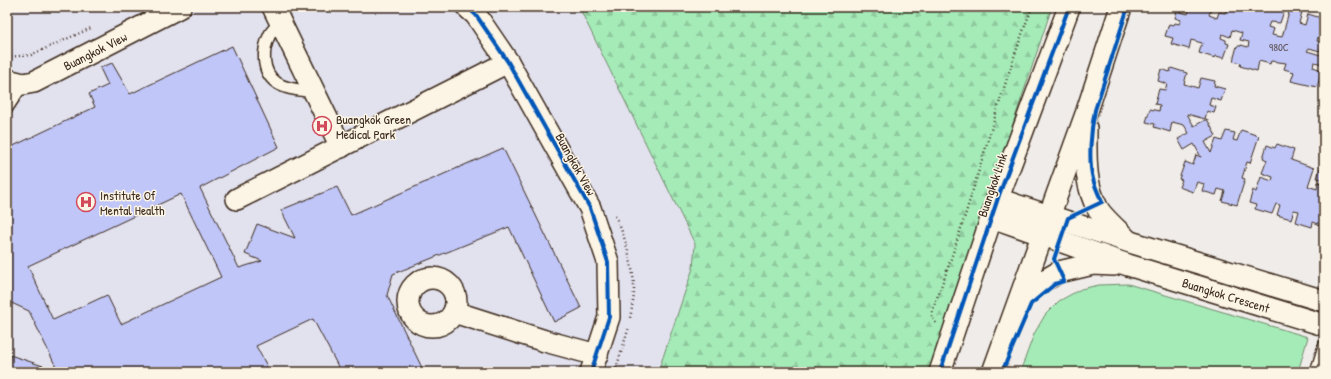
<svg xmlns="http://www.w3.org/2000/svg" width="1331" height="379" font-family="'Patrick Hand',sans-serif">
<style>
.built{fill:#e2e1ee}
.grass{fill:#a5ebb8;stroke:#708a6b}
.forest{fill:url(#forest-firs);stroke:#708a6b}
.building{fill:#c0c6f8;stroke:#3b2a1e;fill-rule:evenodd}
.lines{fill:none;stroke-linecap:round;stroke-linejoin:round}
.lane-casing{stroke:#3b2a1e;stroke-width:14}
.street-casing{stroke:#3b2a1e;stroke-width:24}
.path{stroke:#3b2a1e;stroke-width:2.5;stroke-dasharray:1 3;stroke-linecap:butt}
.lane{stroke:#fcf5e5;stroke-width:11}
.street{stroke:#fcf5e5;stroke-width:21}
.cycleway-casing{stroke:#fcf5e5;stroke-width:6}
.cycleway{stroke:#0057b8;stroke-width:4}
.labels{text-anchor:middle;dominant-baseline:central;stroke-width:3;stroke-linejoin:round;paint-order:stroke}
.number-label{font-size:11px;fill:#5c5154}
.street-label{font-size:13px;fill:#3b2a1e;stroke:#fcf5e5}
.poi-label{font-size:13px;fill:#3b2a1e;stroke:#fcf5e5;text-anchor:start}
</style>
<defs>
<pattern id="forest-firs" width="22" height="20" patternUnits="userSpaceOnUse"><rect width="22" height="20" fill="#a5ebb8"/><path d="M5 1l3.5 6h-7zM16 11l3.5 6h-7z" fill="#8fca9e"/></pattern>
</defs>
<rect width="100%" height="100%" fill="#f0ece9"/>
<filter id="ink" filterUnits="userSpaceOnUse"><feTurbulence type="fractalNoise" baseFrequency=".025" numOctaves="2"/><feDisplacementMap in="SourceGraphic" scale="8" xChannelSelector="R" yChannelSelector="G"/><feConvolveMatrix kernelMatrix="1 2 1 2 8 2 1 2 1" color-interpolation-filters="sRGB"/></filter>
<g filter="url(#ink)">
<!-- built -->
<path class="built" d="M 7,7 L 579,7 L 695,244 L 693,268 L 658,372 L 7,372 Z"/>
<!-- grass -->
<path class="grass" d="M 1128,284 L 1308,337 L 1298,372 L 1020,372 L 1034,334 L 1045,315 L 1059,301 L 1081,289 L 1099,285 Z"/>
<!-- forest -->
<path class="forest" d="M 579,7 L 1052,7 L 930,372 L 658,372 L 693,268 L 695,244 Z"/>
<!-- building -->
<g class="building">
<path d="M 1177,7 L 1212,7 L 1209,15 L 1217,18 L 1219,12 L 1225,13 L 1226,9 L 1221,7 L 1247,7 L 1257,10 L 1258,7 L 1276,7 L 1284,11 L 1280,23 L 1270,22 L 1268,27 L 1274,29 L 1272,35 L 1282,37 L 1290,9 L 1302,12 L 1299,23 L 1305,25 L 1308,14 L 1324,19 L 1324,38 L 1318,37 L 1317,41 L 1322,43 L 1320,51 L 1309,48 L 1307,51 L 1324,56 L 1323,64 L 1314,62 L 1313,67 L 1319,69 L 1318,70 L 1322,71 L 1317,87 L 1291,81 L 1294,72 L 1284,69 L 1286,63 L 1271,61 L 1270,64 L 1259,61 L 1257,71 L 1240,66 L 1241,63 L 1233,61 L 1237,46 L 1241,46 L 1241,45 L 1248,47 L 1249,42 L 1240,40 L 1242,33 L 1232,30 L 1230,37 L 1222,34 L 1221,38 L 1226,40 L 1226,43 L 1229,44 L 1224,58 L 1216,56 L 1215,58 L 1199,53 L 1202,43 L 1191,40 L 1189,49 L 1171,44 L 1173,38 L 1165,36 L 1169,24 L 1174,25 L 1175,23 L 1179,24 L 1181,20 L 1175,18 L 1177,11 L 1188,14 L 1189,11 Z"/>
<path d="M 232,46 L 279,147 L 200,188 L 239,268 L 262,261 L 245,254 L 257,224 L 295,238 L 281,210 L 337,187 L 351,215 L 503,148 L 581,308 L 554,322 L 509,227 L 393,274 L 387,295 L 424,372 L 341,372 L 313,319 L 256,346 L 267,366 L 255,372 L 7,372 L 7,354 L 58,371 L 29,311 L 7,301 L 7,149 L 95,107 L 89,94 L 108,85 L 100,68 L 112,63 L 130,94 ZM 181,194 L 221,277 L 121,324 L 107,295 L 53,320 L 28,266 Z"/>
<path d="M 1171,68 L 1187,73 L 1184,84 L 1198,88 L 1201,78 L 1215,81 L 1214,86 L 1225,89 L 1221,101 L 1211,98 L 1209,105 L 1216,107 L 1214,113 L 1207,111 L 1205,119 L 1187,114 L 1194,126 L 1207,119 L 1216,136 L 1205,142 L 1211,153 L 1216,139 L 1222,141 L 1226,131 L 1235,133 L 1233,140 L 1237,141 L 1241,130 L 1259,136 L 1250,163 L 1247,162 L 1242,178 L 1245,179 L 1237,205 L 1222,201 L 1225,191 L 1218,189 L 1216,195 L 1202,191 L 1204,184 L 1197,182 L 1193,192 L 1179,187 L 1182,180 L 1179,179 L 1185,162 L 1193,165 L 1196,155 L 1201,157 L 1194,144 L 1184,150 L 1178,139 L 1189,133 L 1184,125 L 1172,122 L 1170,132 L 1154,127 L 1155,124 L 1146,122 L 1150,109 L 1159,111 L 1160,105 L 1155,104 L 1159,89 L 1165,90 L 1167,84 L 1158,81 L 1161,69 L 1170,72 Z"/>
<path d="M 1277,144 L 1294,150 L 1291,160 L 1314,168 L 1308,186 L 1317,189 L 1318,182 L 1324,184 L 1324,204 L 1321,214 L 1324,216 L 1324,217 L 1321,225 L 1313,222 L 1312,227 L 1296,222 L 1299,211 L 1294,210 L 1291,219 L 1277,215 L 1280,205 L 1276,204 L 1272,214 L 1255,209 L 1256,205 L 1249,203 L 1253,190 L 1256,192 L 1261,177 L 1272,181 L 1273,177 L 1262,173 L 1267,160 L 1263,158 L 1267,145 L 1275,148 Z"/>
<path d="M 1323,159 L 1324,159 L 1324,180 L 1317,178 Z"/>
</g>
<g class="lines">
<!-- lane casing -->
<g class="lane-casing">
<g id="lane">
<path d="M 280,22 C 277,26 272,30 270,34 C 262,50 261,72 277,83 C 287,90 303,90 314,92"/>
<path d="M 7,108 L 23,84"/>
<path d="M 1316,372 L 1324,346"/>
</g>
</g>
<!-- street casing -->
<g class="street-casing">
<g id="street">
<path d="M 273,7 L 341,147"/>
<path d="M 467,7 L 476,15 L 508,62 L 590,208 L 608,262 L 609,317 L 591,372"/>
<path d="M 7,80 L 23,84 L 34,82 L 180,7"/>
<path d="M 1086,128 C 1086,155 1084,184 1098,209 C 1103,218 1120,232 1128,241"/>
<path d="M 237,199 L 508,62"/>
<path d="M 997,199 L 1130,242 L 1324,301"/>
<path d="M 992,217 L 1128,265 L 1324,325"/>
<circle cx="432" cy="302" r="24"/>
<path d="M 1020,301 L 1033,287 L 1059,272 L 1093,264 L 1114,265"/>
<path d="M 454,312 L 545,341 L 597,355"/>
<path d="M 940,372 L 999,195 L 1069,7"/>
<path d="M 993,372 L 1086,114 L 1121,7"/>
</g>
</g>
<!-- path -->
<g class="path">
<path d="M 7,57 L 31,55 L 91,28"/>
<path d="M 615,216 C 625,234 634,269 634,289 C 634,299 632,308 630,318"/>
<path d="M 936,323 L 932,317 L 932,311 C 971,211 994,106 1032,7"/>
<path d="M 615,372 L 629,327"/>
</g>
<!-- lane -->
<use href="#lane" class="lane"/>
<!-- street -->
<use href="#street" class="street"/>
<!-- cycleway casing -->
<g class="cycleway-casing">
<g id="cycleway">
<path d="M 467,7 L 476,15 L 508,62 L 590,208 L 608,262 L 609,317 L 591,372"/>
<path d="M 940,372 L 999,195 L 1069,7"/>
<path d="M 1002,372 L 1031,304 L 1055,284 L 1064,281 L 1054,259 L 1068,218 L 1102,202 C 1099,195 1095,187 1093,179 C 1088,160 1091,129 1095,110 L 1128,7"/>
</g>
</g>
<!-- cycleway -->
<use href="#cycleway" class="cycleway"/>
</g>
</g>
<!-- icons -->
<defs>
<g id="hospital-ring" transform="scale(1)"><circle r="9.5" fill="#fcf5e5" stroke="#d1495b" stroke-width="1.5"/><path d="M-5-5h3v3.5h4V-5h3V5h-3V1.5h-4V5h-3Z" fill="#d1495b"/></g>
</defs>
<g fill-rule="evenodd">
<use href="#hospital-ring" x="322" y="126"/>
<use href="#hospital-ring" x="86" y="202"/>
</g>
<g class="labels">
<!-- number labels -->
<g class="number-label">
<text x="1279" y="47">980C</text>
</g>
<!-- street labels -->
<g class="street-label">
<text transform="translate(95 51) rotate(-27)">Buangkok View</text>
<text transform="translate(576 164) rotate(61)">Buangkok View</text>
<text transform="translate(992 185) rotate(-71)">Buangkok Link</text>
<text transform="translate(1226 295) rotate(17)">Buangkok Crescent</text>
</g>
<!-- poi labels -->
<g class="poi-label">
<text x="336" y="119">Buangkok Green<tspan x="336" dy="15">Medical Park</tspan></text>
<text x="100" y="195">Institute Of<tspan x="100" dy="15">Mental Health</tspan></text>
</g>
</g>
<!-- margin -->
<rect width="1331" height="379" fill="none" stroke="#fcf5e5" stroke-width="24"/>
<rect x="12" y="12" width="1307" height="355" fill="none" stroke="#3b2a1e" stroke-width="1.5" filter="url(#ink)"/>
</svg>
